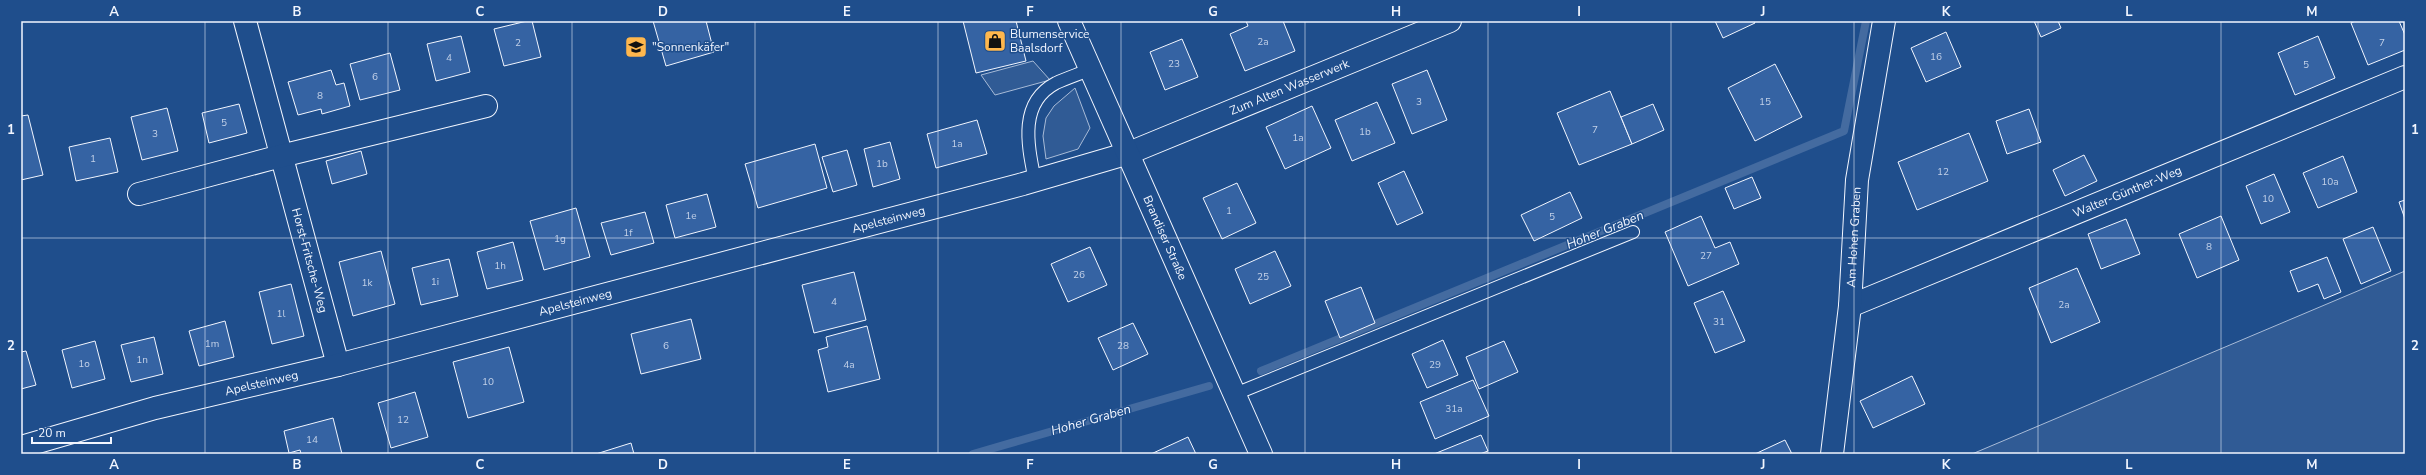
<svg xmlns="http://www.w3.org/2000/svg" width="2426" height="475" font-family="'Nunito Sans',sans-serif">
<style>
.built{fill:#305b95;stroke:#a8bbd7}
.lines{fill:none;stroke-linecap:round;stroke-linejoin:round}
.stream{stroke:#446ba0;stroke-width:8}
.building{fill:#3563a3;stroke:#f2f6ff}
.lane-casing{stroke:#f2f6ff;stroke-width:14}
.street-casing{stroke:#f2f6ff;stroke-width:24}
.secondary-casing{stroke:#f2f6ff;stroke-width:24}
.lane{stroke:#1f4e8c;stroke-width:12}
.street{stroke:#1f4e8c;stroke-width:22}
.secondary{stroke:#1f4e8c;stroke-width:22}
.grid{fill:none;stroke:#f2f6ff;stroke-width:1;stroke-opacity:0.55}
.labels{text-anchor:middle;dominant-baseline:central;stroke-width:3;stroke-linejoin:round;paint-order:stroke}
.number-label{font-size:10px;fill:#c3d1e8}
.poi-label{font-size:12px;fill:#f2f6ff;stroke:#1f4e8c;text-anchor:start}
.street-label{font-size:12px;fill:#f2f6ff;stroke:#1f4e8c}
.water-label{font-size:13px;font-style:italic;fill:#f2f6ff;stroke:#1f4e8c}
.neatline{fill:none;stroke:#f2f6ff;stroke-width:1.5}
.grid-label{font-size:13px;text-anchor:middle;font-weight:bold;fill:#f2f6ff}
</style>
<rect width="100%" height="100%" fill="#1f4e8c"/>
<!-- built -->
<g class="built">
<path d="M 1033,61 L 1050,80 L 995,95 L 981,75 Z"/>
<path d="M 1075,88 L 1090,128 L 1078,149 L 1046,159 L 1043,136 L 1046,118 L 1054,106 Z"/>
<path d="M 2405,271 L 2405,454 L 1972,454 Z"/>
</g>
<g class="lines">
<!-- stream -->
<g class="stream">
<path d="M 1261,371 L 1844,131 L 1866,21"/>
<path d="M 973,454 L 1209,386"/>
</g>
</g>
<!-- building -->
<g class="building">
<path d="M 527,21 L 532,21 L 541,57 L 504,66 L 494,29 Z"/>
<path d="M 653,21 L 706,21 L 714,52 L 666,66 Z"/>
<path d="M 963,21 L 1016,21 L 1026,61 L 976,73 Z"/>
<path d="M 1246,21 L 1283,21 L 1295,51 L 1245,71 L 1230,34 L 1248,26 Z"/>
<path d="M 1715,21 L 1754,21 L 1755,23 L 1723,38 Z"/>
<path d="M 2034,21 L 2058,21 L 2061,28 L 2041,37 Z"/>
<path d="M 2355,21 L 2399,21 L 2405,35 L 2405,50 L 2368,65 L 2351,23 Z"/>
<path d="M 1946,32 L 1961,67 L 1926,82 L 1911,48 Z"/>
<path d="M 461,36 L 470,72 L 436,81 L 427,44 Z"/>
<path d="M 2318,36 L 2335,78 L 2295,95 L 2278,53 Z"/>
<path d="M 1182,39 L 1198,77 L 1165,90 L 1150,52 Z"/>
<path d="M 390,53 L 400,90 L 360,100 L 350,64 Z"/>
<path d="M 1775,64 L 1802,117 L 1755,141 L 1728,88 Z"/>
<path d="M 331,70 L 336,85 L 344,83 L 350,106 L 322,114 L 321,109 L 298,115 L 288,82 Z"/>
<path d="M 1427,70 L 1447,120 L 1412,134 L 1392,84 Z"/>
<path d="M 1610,91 L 1632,144 L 1579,165 L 1557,113 Z"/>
<path d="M 1377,102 L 1395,143 L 1352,161 L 1335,120 Z"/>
<path d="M 239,104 L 247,133 L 209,143 L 202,113 Z"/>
<path d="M 1653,104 L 1664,130 L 1632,144 L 1621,117 Z"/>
<path d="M 1312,106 L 1331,148 L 1285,169 L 1266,127 Z"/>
<path d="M 167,108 L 178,151 L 142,160 L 131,117 Z"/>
<path d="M 2029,109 L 2041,142 L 2007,154 L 1996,121 Z"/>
<path d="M 28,115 L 43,175 L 21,180 L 21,116 Z"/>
<path d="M 977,120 L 987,154 L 936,168 L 927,134 Z"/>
<path d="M 1969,133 L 1988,181 L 1917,210 L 1898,162 Z"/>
<path d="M 110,138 L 118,172 L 76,181 L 69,147 Z"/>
<path d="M 890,142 L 900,179 L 873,187 L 864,149 Z"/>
<path d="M 815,144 L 827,188 L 758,208 L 745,164 Z"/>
<path d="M 847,150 L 857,185 L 833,192 L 822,157 Z"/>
<path d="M 361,151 L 367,174 L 332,184 L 326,161 Z"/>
<path d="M 2084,155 L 2097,181 L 2065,196 L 2053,170 Z"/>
<path d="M 2343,156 L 2357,192 L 2318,208 L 2303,173 Z"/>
<path d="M 1404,171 L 1423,213 L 1397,225 L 1378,183 Z"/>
<path d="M 2274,174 L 2290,212 L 2261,224 L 2246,186 Z"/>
<path d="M 1752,177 L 1761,198 L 1734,209 L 1725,188 Z"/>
<path d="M 1237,183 L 1256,223 L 1222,239 L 1203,198 Z"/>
<path d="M 1570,192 L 1582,218 L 1534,241 L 1521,215 Z"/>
<path d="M 707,194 L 716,227 L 675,238 L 666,205 Z"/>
<path d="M 2405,200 L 2405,219 L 2399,202 Z"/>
<path d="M 576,208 L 590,257 L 544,270 L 530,221 Z"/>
<path d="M 645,212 L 654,243 L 611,255 L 601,223 Z"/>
<path d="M 1701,216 L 1715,248 L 1730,242 L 1739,264 L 1688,286 L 1665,232 Z"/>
<path d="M 2221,216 L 2239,260 L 2197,278 L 2179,234 Z"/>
<path d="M 2126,219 L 2140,254 L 2101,269 L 2088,234 Z"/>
<path d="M 2373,227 L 2391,271 L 2361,284 L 2343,239 Z"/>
<path d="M 513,242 L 523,280 L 487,289 L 477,252 Z"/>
<path d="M 1090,247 L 1107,285 L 1068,302 L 1051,264 Z"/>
<path d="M 381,251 L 395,304 L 353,316 L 339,262 Z"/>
<path d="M 1275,251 L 1291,286 L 1250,304 L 1235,269 Z"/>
<path d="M 2327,257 L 2341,292 L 2324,299 L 2318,284 L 2298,292 L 2290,271 Z"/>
<path d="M 449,259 L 458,296 L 421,305 L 412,268 Z"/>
<path d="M 2077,268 L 2100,322 L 2051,343 L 2029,288 Z"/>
<path d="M 854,272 L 866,320 L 814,333 L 802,285 Z"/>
<path d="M 291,284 L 304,336 L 272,344 L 259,292 Z"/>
<path d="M 1361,287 L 1375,323 L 1340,338 L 1325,301 Z"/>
<path d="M 1723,291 L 1745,341 L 1715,353 L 1694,303 Z"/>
<path d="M 691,319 L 701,359 L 641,374 L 631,334 Z"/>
<path d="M 225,321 L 234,357 L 199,366 L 189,331 Z"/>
<path d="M 1133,323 L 1148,354 L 1113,370 L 1098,338 Z"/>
<path d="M 867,326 L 880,379 L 828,392 L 818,350 L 828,347 L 826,337 Z"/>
<path d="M 154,337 L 163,374 L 131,382 L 121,345 Z"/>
<path d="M 1443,340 L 1458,375 L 1427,388 L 1412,354 Z"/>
<path d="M 95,341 L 105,379 L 72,388 L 62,350 Z"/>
<path d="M 1504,341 L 1518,372 L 1479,389 L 1466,357 Z"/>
<path d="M 509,347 L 524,402 L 468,418 L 453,362 Z"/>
<path d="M 26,351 L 36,385 L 21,389 L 21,352 Z"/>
<path d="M 1912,376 L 1925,404 L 1873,428 L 1860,401 Z"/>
<path d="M 1473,380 L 1489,416 L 1435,439 L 1420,402 Z"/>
<path d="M 415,392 L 428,437 L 391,448 L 378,403 Z"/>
<path d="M 333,418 L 342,454 L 301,454 L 300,450 L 289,453 L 284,431 Z"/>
<path d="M 1481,435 L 1488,451 L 1480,454 L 1434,454 Z"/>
<path d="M 1188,437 L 1196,454 L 1151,454 Z"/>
<path d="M 1785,440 L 1792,454 L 1755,454 Z"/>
<path d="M 631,443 L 634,454 L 596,454 Z"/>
</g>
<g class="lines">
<!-- lane casing -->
<g class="lane-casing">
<g id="lane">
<path d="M 1035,181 C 1028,146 1018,103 1056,83 C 1067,78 1079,74 1091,69"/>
<path d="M 1235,394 L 1633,232"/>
</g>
</g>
<!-- street casing -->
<g class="street-casing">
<g id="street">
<path id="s1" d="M 245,21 L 338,365"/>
<path d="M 139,194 L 281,156 L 486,106"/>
<path id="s2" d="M 1850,306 L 2405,77"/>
<path id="s3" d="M 21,447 L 155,408 L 338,365 L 1023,184 L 1129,153 L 1450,21"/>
<path id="s4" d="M 1832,454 L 1850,306 L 1857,180 L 1884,21"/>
</g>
</g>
<!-- secondary casing -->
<g class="secondary-casing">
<g id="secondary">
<path id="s5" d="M 1069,21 L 1261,454"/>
</g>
</g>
<!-- lane -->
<use href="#lane" class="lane"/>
<!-- street -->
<use href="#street" class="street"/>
<!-- secondary -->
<use href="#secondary" class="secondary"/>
</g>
<!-- grid -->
<path class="grid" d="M 205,21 L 205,454M 388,21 L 388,454M 572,21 L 572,454M 755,21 L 755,454M 938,21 L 938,454M 1121,21 L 1121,454M 1305,21 L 1305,454M 1488,21 L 1488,454M 1671,21 L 1671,454M 1854,21 L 1854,454M 2038,21 L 2038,454M 2221,21 L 2221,454M 21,238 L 2405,238"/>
<!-- icons -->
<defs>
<g id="shop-square" transform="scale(1.15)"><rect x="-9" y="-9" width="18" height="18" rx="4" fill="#ffb74d" stroke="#1f4e8c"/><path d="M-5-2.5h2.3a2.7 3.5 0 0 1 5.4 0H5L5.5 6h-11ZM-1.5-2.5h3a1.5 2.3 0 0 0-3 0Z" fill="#111"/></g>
<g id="school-square" transform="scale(1.15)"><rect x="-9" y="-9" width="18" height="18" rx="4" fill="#ffb74d" stroke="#1f4e8c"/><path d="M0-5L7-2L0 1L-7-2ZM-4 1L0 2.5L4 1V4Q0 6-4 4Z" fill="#111"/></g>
</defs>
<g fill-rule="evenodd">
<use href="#shop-square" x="995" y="41"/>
<use href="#school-square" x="636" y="47"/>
</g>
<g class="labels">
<!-- number labels -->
<g class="number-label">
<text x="1263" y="42">2a</text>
<text x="518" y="43">2</text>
<text x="2382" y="43">7</text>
<text x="1936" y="57">16</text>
<text x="449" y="58">4</text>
<text x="1174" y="64">23</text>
<text x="2306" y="65">5</text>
<text x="375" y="77">6</text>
<text x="320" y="96">8</text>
<text x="1419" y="102">3</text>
<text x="1765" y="102">15</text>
<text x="224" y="123">5</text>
<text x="1595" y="130">7</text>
<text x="1365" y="132">1b</text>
<text x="155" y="134">3</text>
<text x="1298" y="138">1a</text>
<text x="957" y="144">1a</text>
<text x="93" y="159">1</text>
<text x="882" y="164">1b</text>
<text x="1943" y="172">12</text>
<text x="2330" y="182">10a</text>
<text x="2268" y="199">10</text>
<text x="1229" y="211">1</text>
<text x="691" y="216">1e</text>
<text x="1552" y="217">5</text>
<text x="628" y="233">1f</text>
<text x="560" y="239">1g</text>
<text x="2209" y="247">8</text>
<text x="1706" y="256">27</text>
<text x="500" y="266">1h</text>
<text x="1079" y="275">26</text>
<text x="1263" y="277">25</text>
<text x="435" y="282">1i</text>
<text x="367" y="283">1k</text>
<text x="834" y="302">4</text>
<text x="2064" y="305">2a</text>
<text x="281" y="314">1l</text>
<text x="1719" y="322">31</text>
<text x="212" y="344">1m</text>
<text x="666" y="346">6</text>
<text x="1123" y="346">28</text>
<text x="142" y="360">1n</text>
<text x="84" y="364">1o</text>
<text x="849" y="365">4a</text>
<text x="1435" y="365">29</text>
<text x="488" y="382">10</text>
<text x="1454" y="409">31a</text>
<text x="403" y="420">12</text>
<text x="312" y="440">14</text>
</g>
<!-- poi labels -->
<g class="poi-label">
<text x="1010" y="34">Blumenservice<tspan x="1010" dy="14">Baalsdorf</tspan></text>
<text x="652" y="47">"Sonnenkäfer"</text>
</g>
<!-- street labels -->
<g class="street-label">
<text stroke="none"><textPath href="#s3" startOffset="1320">Zum Alten Wasserwerk</textPath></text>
<text stroke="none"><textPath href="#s2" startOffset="300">Walter-Günther-Weg</textPath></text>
<text stroke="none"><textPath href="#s3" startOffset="897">Apelsteinweg</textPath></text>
<text stroke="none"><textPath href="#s5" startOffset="237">Brandiser Straße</textPath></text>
<text stroke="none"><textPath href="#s4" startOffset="218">Am Hohen Graben</textPath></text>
<text stroke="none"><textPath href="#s1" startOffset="248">Horst-Fritsche-Weg</textPath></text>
<text stroke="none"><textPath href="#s3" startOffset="573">Apelsteinweg</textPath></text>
<text stroke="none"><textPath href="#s3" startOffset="249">Apelsteinweg</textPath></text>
</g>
<!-- water labels -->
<g class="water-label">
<text transform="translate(1605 230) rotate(-22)">Hoher Graben</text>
<text transform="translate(1091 420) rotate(-16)">Hoher Graben</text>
</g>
</g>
<!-- border -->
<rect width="2426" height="475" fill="none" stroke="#1f4e8c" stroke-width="44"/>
<!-- scale -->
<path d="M32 437v6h79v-6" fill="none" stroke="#f2f6ff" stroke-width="2"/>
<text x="38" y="437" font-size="12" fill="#f2f6ff" stroke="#1f4e8c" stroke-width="3" paint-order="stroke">20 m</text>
<rect x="22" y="22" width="2382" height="431" class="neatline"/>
<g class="grid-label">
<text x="114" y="16">A</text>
<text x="297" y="16">B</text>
<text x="480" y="16">C</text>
<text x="663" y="16">D</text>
<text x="847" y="16">E</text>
<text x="1030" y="16">F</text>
<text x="1213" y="16">G</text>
<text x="1396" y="16">H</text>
<text x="1579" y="16">I</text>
<text x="1763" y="16">J</text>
<text x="1946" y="16">K</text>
<text x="2129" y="16">L</text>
<text x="2312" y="16">M</text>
<text x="11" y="134">1</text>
<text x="2415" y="134">1</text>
<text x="11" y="350">2</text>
<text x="2415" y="350">2</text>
<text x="114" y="469">A</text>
<text x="297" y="469">B</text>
<text x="480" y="469">C</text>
<text x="663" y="469">D</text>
<text x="847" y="469">E</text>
<text x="1030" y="469">F</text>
<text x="1213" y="469">G</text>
<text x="1396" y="469">H</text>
<text x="1579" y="469">I</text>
<text x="1763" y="469">J</text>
<text x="1946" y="469">K</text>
<text x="2129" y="469">L</text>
<text x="2312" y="469">M</text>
</g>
</svg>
